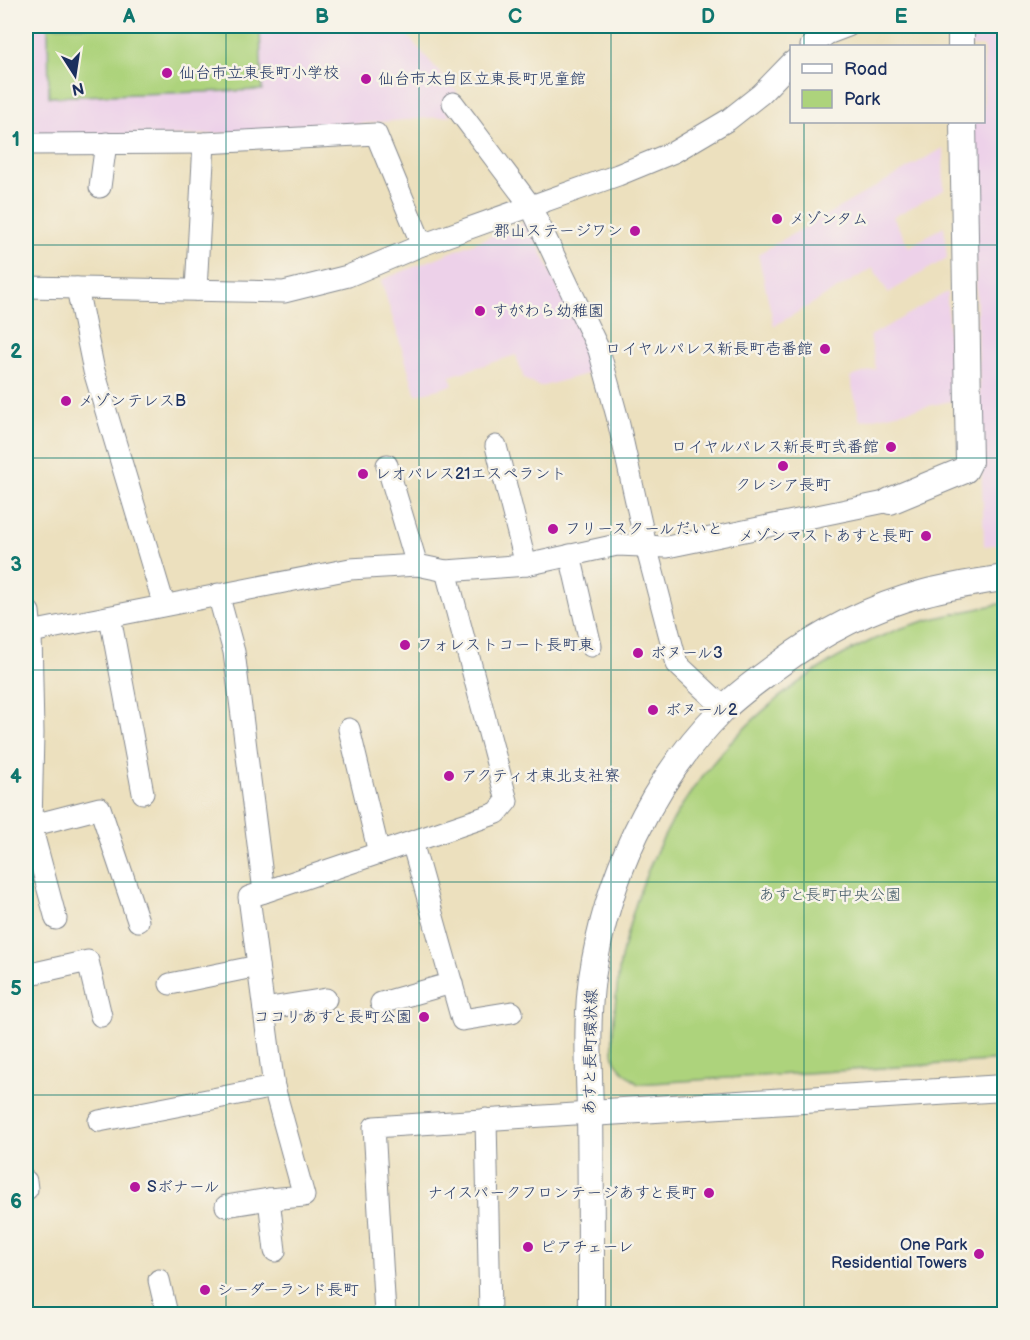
<svg xmlns="http://www.w3.org/2000/svg" width="1030" height="1340" font-family="'Balsamiq Sans','Klee One',sans-serif">
<style>
.built{fill:#edd1e9}
.green{fill:#add37c;stroke:#64816d;stroke-width:1.5}
.lines{fill:none;stroke-linecap:round;stroke-linejoin:round}
.minor-casing{stroke:#84888e;stroke-width:23}
.tertiary-casing{stroke:#84888e;stroke-width:28}
.minor{stroke:#fff;stroke-width:21}
.tertiary{stroke:#fff;stroke-width:26}
.grid{fill:none;stroke:#0f766e;stroke-width:1.5;stroke-opacity:0.55}
.poi-dot{fill:#b5179e;stroke:#f7f3e8;stroke-width:2}
.labels{text-anchor:middle;dominant-baseline:central;stroke-width:5;stroke-linejoin:round;paint-order:stroke}
.poi-label{font-size:16px;fill:#1b2f5e;stroke:#f7f3e8;text-anchor:start}
.park-label{font-size:16px;fill:#405866;stroke:#f7f3e8}
.street-label{font-size:16px;fill:#1b2f5e;stroke:#f7f3e8}
.neatline{fill:none;stroke:#0f766e;stroke-width:2}
.grid-label{font-size:20px;text-anchor:middle;font-weight:bold;fill:#0f766e}
</style>
<rect width="100%" height="100%" fill="#f7f3e8"/>
<filter id="ink" filterUnits="userSpaceOnUse"><feTurbulence type="fractalNoise" baseFrequency=".0167" numOctaves="2"/><feDisplacementMap in="SourceGraphic" scale="12" xChannelSelector="R" yChannelSelector="G"/><feConvolveMatrix kernelMatrix="1 2 1 2 8 2 1 2 1" color-interpolation-filters="sRGB"/></filter>
<filter id="wash" filterUnits="userSpaceOnUse"><feTurbulence type="fractalNoise" baseFrequency=".008" numOctaves="4" result="noise"/><feDisplacementMap in="SourceGraphic" scale="24" xChannelSelector="R" yChannelSelector="G"/><feGaussianBlur stdDeviation="1.35" result="paint"/><feColorMatrix in="noise" values="0 0 0 0 0 0 0 0 0 0 0 0 0 0 0 0 0 1.4 0 .05"/><feComposite in="paint" operator="in"/></filter>
<g filter="url(#wash)">
<rect width="100%" height="100%" fill="#ece0be"/>
<!-- built -->
<g class="built">
<path d="M 26,26 L 399,26 L 458,93 L 443,106 L 451,116 L 313,128 L 180,136 L 26,137 Z"/>
<path d="M 969,26 L 1004,26 L 1004,544 L 984,546 L 971,122 L 984,122 L 984,46 L 969,46 Z"/>
<path d="M 943,148 L 944,190 L 893,217 L 909,247 L 944,226 L 947,258 L 888,293 L 873,268 L 774,326 L 758,254 Z"/>
<path d="M 527,222 L 584,341 L 593,372 L 540,387 L 524,379 L 516,355 L 450,376 L 453,385 L 416,395 L 381,280 Z"/>
<path d="M 947,292 L 951,401 L 860,421 L 850,377 L 876,369 L 870,336 Z"/>
</g>
<!-- green -->
<g class="green">
<path d="M 48,26 L 260,26 L 262,90 L 49,97 Z"/>
<path d="M 999,604 L 1004,604 L 1004,1060 L 638,1084 C 631,1078 620,1070 615,1061 C 609,1049 616,997 618,980 C 619,959 626,939 631,919 C 668,788 768,680 894,631 C 927,618 964,612 999,604 Z"/>
</g>
</g>
<g filter="url(#ink)">
<g class="lines">
<!-- minor casing -->
<g class="minor-casing">
<g id="minor">
<path d="M 811,46 L 827,34 L 848,26"/>
<path d="M 453,103 L 530,205 L 599,350 L 617,416 L 646,546 L 677,664 L 724,708"/>
<path d="M 26,144 L 204,143 L 376,134 L 422,245"/>
<path d="M 100,187 L 106,143"/>
<path d="M 26,287 L 284,292 L 348,276 L 422,245 L 618,175 L 674,152 L 728,120 L 761,94 L 792,62"/>
<path d="M 77,288 L 94,371 L 164,605"/>
<path d="M 196,290 L 204,143"/>
<path d="M 496,446 L 526,565"/>
<path d="M 387,465 L 417,565"/>
<path d="M 570,555 L 591,646"/>
<path d="M 218,594 L 234,652 L 264,892 L 497,813 L 507,801 L 446,571"/>
<path d="M 26,613 L 29,612 L 31,632 L 33,733 L 31,826 L 56,919"/>
<path d="M 110,617 L 143,793"/>
<path d="M 31,632 L 350,569 L 417,565 L 446,571 L 526,565 L 617,545 L 667,547 L 890,501"/>
<path d="M 349,729 L 379,853"/>
<path d="M 26,827 L 100,808 L 138,921"/>
<path d="M 412,842 L 462,1020 L 512,1012"/>
<path d="M 26,975 L 88,961 L 101,1016"/>
<path d="M 170,984 L 258,966"/>
<path d="M 381,1003 L 452,983"/>
<path d="M 264,1009 L 326,999"/>
<path d="M 486,1119 L 490,1314"/>
<path d="M 99,1121 L 274,1087"/>
<path d="M 26,1181 L 27,1189"/>
<path d="M 269,1199 L 275,1251"/>
<path d="M 226,1206 L 269,1199 L 304,1196 L 274,1087 L 249,897 L 264,892"/>
<path d="M 159,1280 L 167,1314"/>
<path d="M 385,1314 L 374,1127 L 590,1113"/>
</g>
</g>
<!-- tertiary casing -->
<g class="tertiary-casing">
<g id="tertiary">
<path d="M 961,26 L 961,46"/>
<path d="M 890,501 L 965,470 L 969,462 L 963,122"/>
<path d="M 590,1113 L 1004,1088"/>
<path d="M 591,1314 C 591,1247 591,1180 590,1112 C 589,1068 586,1023 592,978 C 607,877 650,783 722,710 C 738,694 757,681 774,668 C 819,634 870,607 924,593 C 950,586 978,582 1004,578"/>
</g>
</g>
<!-- minor -->
<use href="#minor" class="minor"/>
<!-- tertiary -->
<use href="#tertiary" class="tertiary"/>
</g>
</g>
<!-- grid -->
<path class="grid" d="M 226,26 L 226,1314M 419,26 L 419,1314M 611,26 L 611,1314M 804,26 L 804,46M 804,122 L 804,1314M 26,245 L 1004,245M 26,458 L 1004,458M 26,670 L 1004,670M 26,882 L 1004,882M 26,1095 L 1004,1095"/>
<!-- markers -->
<g class="poi-dot">
<circle cx="167" cy="73" r="6"/>
<circle cx="366" cy="79" r="6"/>
<circle cx="777" cy="219" r="6"/>
<circle cx="635" cy="231" r="6"/>
<circle cx="480" cy="311" r="6"/>
<circle cx="825" cy="349" r="6"/>
<circle cx="66" cy="401" r="6"/>
<circle cx="891" cy="447" r="6"/>
<circle cx="783" cy="466" r="6"/>
<circle cx="363" cy="474" r="6"/>
<circle cx="553" cy="529" r="6"/>
<circle cx="926" cy="536" r="6"/>
<circle cx="405" cy="645" r="6"/>
<circle cx="638" cy="653" r="6"/>
<circle cx="653" cy="710" r="6"/>
<circle cx="449" cy="776" r="6"/>
<circle cx="424" cy="1017" r="6"/>
<circle cx="135" cy="1187" r="6"/>
<circle cx="709" cy="1193" r="6"/>
<circle cx="528" cy="1247" r="6"/>
<circle cx="979" cy="1254" r="6"/>
<circle cx="205" cy="1290" r="6"/>
</g>
<g class="labels">
<!-- poi labels -->
<g class="poi-label">
<text x="179" y="73">仙台市立東長町小学校</text>
<text x="378" y="79">仙台市太白区立東長町児童館</text>
<text x="789" y="219">メゾンタム</text>
<text x="623" y="231" text-anchor="end">郡山ステージワン</text>
<text x="492" y="311">すがわら幼稚園</text>
<text x="813" y="349" text-anchor="end">ロイヤルパレス新長町壱番館</text>
<text x="78" y="401">メゾンテレスB</text>
<text x="879" y="447" text-anchor="end">ロイヤルパレス新長町弐番館</text>
<text x="375" y="474">レオパレス21エスペラント</text>
<text x="783" y="485" text-anchor="middle">クレシア長町</text>
<text x="565" y="529">フリースクールだいと</text>
<text x="914" y="536" text-anchor="end">メゾンマストあすと長町</text>
<text x="417" y="645">フォレストコート長町東</text>
<text x="650" y="653">ボヌール3</text>
<text x="665" y="710">ボヌール2</text>
<text x="461" y="776">アクティオ東北支社寮</text>
<text x="412" y="1017" text-anchor="end">ココリあすと長町公園</text>
<text x="147" y="1187">Sボナール</text>
<text x="697" y="1193" text-anchor="end">ナイスパークフロンテージあすと長町</text>
<text x="967" y="1245" text-anchor="end">One Park<tspan x="967" dy="18">Residential Towers</tspan></text>
<text x="540" y="1247">ピアチェーレ</text>
<text x="217" y="1290">シーダーランド長町</text>
</g>
<!-- park labels -->
<g class="park-label">
<text x="830" y="895">あすと長町中央公園</text>
</g>
<!-- street labels -->
<g class="street-label">
<text transform="translate(591 1052) rotate(-89)">あすと長町環状線</text>
</g>
</g>
<!-- margin -->
<rect width="1030" height="1340" fill="none" stroke="#f7f3e8" stroke-width="66"/>
<!-- legend -->
<rect x="790" y="45" width="195" height="78" fill="#f7f3e8" stroke="#9fa5b1" stroke-width="1.5"/>
<rect x="802" y="64" width="30" height="9" fill="#ffffff" stroke="#9fa5b1" stroke-width="1.5"/>
<text x="844" y="75" font-size="18" fill="#1b2f5e">Road</text>
<rect x="802" y="90" width="30" height="18" fill="#add37c" stroke="#9fa5b1" stroke-width="1.5"/>
<text x="844" y="105" font-size="18" fill="#1b2f5e">Park</text>
<!-- north arrow -->
<g transform="translate(75 75) rotate(168)" stroke="#f7f3e8" stroke-width="4.5" paint-order="stroke">
<path d="M0-4.5L10 22L0 15L-10 22Z" fill="#1b2f5e"/>
<text y="-9" font-size="16" font-weight="bold" text-anchor="middle" fill="#1b2f5e">N</text>
</g>
<rect x="33" y="33" width="964" height="1274" class="neatline"/>
<g class="grid-label">
<text x="129" y="23">A</text>
<text x="322" y="23">B</text>
<text x="515" y="23">C</text>
<text x="708" y="23">D</text>
<text x="901" y="23">E</text>
<text x="16" y="146">1</text>
<text x="16" y="358">2</text>
<text x="16" y="571">3</text>
<text x="16" y="783">4</text>
<text x="16" y="995">5</text>
<text x="16" y="1208">6</text>
</g>
</svg>
